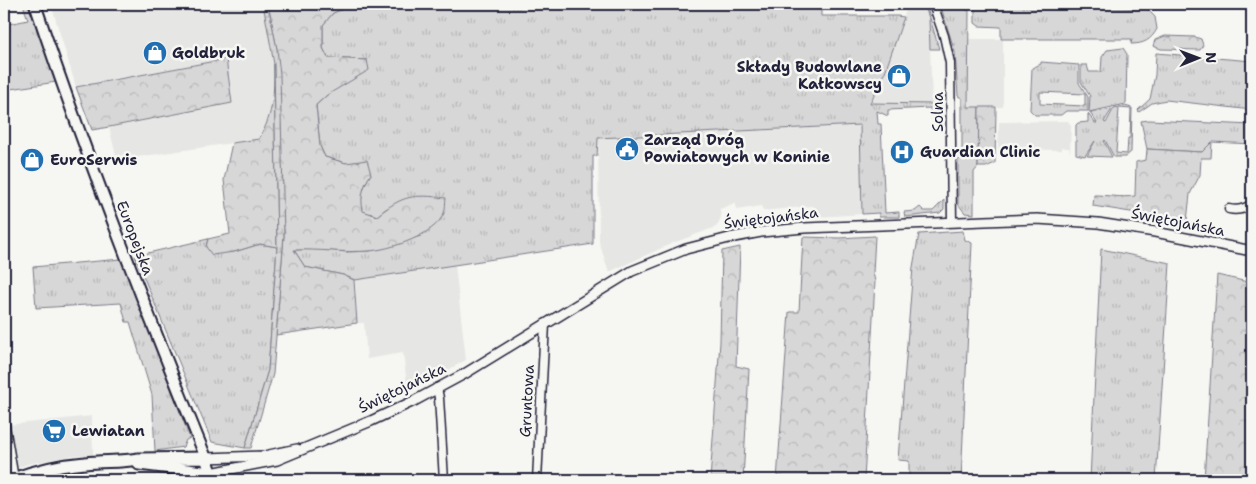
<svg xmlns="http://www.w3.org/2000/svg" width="1256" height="484" font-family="'Shantell Sans',sans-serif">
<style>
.built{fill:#e6e6e4}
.grass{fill:url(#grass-tufts);stroke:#7c7c89;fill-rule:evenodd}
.forest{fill:url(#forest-crowns);stroke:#7c7c89}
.wetland{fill:url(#wetland-marsh);stroke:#7c7c89}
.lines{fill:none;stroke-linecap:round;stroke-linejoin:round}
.minor-casing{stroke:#22223b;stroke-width:11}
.tertiary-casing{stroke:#22223b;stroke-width:12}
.secondary-casing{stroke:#22223b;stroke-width:14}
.primary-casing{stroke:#22223b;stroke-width:15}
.minor{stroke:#f6f6f2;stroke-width:8}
.tertiary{stroke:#f6f6f2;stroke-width:9}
.secondary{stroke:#f6f6f2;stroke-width:10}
.primary{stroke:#f6f6f2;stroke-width:11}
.labels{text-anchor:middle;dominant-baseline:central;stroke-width:5;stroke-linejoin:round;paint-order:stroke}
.poi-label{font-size:15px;font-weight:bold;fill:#22223b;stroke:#f6f6f2;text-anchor:start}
.street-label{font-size:15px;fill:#22223b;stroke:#f6f6f2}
</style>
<defs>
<pattern id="grass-tufts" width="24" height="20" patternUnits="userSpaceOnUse" patternTransform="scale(1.25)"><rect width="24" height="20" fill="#d7d7d7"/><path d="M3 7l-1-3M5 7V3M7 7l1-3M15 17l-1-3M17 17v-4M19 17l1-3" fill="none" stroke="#b8b8b9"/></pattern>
<pattern id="forest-crowns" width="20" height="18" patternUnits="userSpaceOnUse" patternTransform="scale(1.25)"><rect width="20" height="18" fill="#d7d7d7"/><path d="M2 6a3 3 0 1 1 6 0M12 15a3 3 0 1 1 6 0" fill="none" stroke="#b8b8b9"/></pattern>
<pattern id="wetland-marsh" width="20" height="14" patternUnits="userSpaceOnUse" patternTransform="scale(1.25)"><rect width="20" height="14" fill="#d7d7d7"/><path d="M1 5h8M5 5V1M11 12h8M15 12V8" fill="none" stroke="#b8b8b9"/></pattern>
</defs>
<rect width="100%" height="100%" fill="#f6f6f2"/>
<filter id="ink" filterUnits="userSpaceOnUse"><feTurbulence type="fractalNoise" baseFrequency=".02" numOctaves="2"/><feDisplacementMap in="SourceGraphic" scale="10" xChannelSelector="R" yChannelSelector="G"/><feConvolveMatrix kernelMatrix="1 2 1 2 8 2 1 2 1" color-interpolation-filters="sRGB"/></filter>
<g filter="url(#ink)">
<!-- built -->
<g class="built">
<path d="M 51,4 L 263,4 L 274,64 L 274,95 L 268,124 L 259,139 L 117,160 L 109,127 L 232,103 L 225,59 L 76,87 Z"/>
<path d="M 908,4 L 924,4 L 929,18 L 932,104 L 870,103 L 885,72 Z"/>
<rect x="968" y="39" width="35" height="68"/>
<path d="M 1068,121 L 1071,125 L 1070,153 L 1069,148 L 1066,148 L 1062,147 L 1062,150 L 998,149 L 999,122 Z"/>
<path d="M 860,125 L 862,214 L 818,217 L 813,206 L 763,211 L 761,206 L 737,210 L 735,203 L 720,209 L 721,218 L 716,227 L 673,243 L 609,272 L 599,242 L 598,138 Z"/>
<path d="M 455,265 L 466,360 L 408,392 L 403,353 L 367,359 L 364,323 L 357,323 L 355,280 Z"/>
<path d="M 92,416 L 93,455 L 75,455 L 28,464 L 16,468 L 8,425 Z"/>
</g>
<!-- grass -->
<g class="grass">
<path d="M 23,4 L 28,4 L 56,82 L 4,90 L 4,25 L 28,20 Z"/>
<path d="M 355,4 L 821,4 L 821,16 L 897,16 L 904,17 L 885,72 L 870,103 L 932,104 L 933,114 L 931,114 L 930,108 L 888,110 L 888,116 L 877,111 L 878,124 L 881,124 L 885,213 L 899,212 L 899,217 L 879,217 L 879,213 L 862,214 L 860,125 L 598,138 L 597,156 L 593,156 L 593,244 L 355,280 L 343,275 L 305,267 L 294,250 L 317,249 L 347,252 L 370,251 L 421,236 L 387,208 L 377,216 L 362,211 C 360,196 363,186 371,174 L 346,163 L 325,157 L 320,146 L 316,105 L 367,60 L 328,58 L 323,48 L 323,25 L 333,13 Z"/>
<path d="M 924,4 L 926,4 L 939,49 L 930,49 L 929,18 Z"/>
<path d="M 940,4 L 959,4 L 964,6 L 966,10 L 969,10 L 968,107 L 979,107 L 978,167 L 974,172 L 974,214 L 965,213 L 958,204 L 958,160 L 962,158 L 962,98 L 958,96 L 955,52 Z"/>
<path d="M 989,4 L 1054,4 L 1147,9 L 1155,17 L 1157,29 C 1151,40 1144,44 1131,44 L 1132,39 L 1001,39 L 1001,27 L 979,26 L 975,23 L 975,8 L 979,5 L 988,7 Z"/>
<path d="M 1123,48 L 1127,54 L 1126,104 L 1089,112 L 1090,96 L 1081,82 L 1081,65 L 1087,65 L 1089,72 L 1101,72 L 1102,57 L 1107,50 Z"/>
<path d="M 1156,53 L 1252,61 L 1252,110 L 1166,100 L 1152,103 L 1139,112 L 1138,110 L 1150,99 L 1155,75 Z"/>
<path d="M 1041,62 L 1079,65 L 1079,83 L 1088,97 L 1088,111 L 1066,111 L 1061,115 L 1035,115 L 1030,110 L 1032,68 L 1041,64 ZM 1040,92 L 1085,94 L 1085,106 L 1040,104 Z"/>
<path d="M 1125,106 L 1132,108 L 1131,152 L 1125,157 L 1114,157 L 1105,140 L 1104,141 L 1112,157 L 1087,156 L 1095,141 L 1085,156 L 1076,154 L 1076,125 L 1078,123 L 1088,122 L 1088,114 L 1095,123 L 1097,123 L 1090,113 L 1112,109 L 1104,122 L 1106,123 L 1114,108 ZM 1119,108 L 1131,109 L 1130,138 L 1128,138 L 1127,154 L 1116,153 Z"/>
<path d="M 1149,120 L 1252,125 L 1252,144 L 1212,142 L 1202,152 L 1147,149 L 1141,121 Z"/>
<path d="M 944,200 L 944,209 L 940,213 L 905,217 L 904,212 L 915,211 L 920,207 L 924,211 L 933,211 Z"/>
<path d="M 963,231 L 965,240 L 972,243 L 961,480 L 909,480 L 909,461 L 898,460 L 913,267 L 919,234 Z"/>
<path d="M 208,239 L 206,247 L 234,252 L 260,244 L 277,247 L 268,370 L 245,448 L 212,442 L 135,256 Z"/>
<path d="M 1101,249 L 1170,263 L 1156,480 L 1090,480 Z"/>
<path d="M 121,259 L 190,438 L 186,440 L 183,447 L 155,451 L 152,395 L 130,322 L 126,322 L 121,303 L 36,308 L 33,267 Z"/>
</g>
<!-- forest -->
<g class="forest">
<path d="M 268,4 L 355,4 L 333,13 L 323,25 L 323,48 L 328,58 L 367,60 L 369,70 L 327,95 L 316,105 L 320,146 L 325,157 L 346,163 L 367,160 L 371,174 C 363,186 360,196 363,211 L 377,216 C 403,195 413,194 446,198 C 445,202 446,209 444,213 C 436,235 389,250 368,251 C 343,253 319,249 294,250 L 305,267 L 343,275 L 354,280 L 357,323 L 276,335 L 284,235 L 277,49 Z"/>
<path d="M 1165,36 L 1195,37 L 1201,39 L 1203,45 L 1200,50 L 1161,49 L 1153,46 L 1155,40 Z"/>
<path d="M 226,59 L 232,103 L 109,127 L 92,130 L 76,87 Z"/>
<path d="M 274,64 L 277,247 L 260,244 L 234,252 L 212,255 L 206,247 L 208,239 L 230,234 L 224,180 L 232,143 L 259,139 C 274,113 274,93 274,64 Z"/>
<path d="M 979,107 L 996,107 L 995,163 L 986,167 L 978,167 Z"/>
<path d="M 1212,142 L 1211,158 L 1201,158 L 1200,175 L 1190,194 L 1187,221 L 1093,206 L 1094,195 C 1108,195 1120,198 1135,196 L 1136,162 L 1146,160 L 1147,149 L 1202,152 Z"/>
<path d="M 875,236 L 873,273 L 875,281 L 864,480 L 777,480 L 789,312 L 799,312 L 803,237 L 839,238 Z"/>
<path d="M 740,247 L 736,366 L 749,369 L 743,480 L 710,480 L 720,342 L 722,251 Z"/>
<path d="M 1217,275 L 1252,283 L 1252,480 L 1204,480 Z"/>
</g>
<!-- wetland -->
<path class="wetland" d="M 263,4 L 268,4 L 277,49 L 280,74 L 284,235 L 273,374 L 251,448 L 245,448 L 268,370 L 277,247 L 274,64 Z"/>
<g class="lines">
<!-- minor casing -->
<g class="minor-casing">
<g id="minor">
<path d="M 933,4 L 944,36 L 950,63 L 952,222"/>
<path d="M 1229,209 C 1238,211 1245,209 1252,204"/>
<path d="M 437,388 L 439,398 L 444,480"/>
<path d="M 4,420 L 14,479"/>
<path d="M 537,480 L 545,324"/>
</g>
</g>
<!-- tertiary casing -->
<g class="tertiary-casing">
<g id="tertiary">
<path d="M 206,458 L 264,456 L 297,449"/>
<path d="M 211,473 L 277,460 L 371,421 L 416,400 L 466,373 L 632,271 L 686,249 L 729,238 L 761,232 L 804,228 L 1037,219 L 1098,223 L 1155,232 L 1252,251"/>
</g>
</g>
<!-- secondary casing -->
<g class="secondary-casing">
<path id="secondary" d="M 35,4 C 86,157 145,308 206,458"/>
</g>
<!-- primary casing -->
<g class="primary-casing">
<g id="primary">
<path d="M 139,464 L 211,473"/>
<path d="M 10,480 C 34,471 59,465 85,463 C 103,461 121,462 139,459 L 206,458 L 214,480"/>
</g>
</g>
<!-- minor -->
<use href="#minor" class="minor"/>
<!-- tertiary -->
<use href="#tertiary" class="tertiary"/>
<!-- secondary -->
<use href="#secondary" class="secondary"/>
<!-- primary -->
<use href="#primary" class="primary"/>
</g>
</g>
<!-- icons -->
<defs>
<g id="shop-disc" transform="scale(1.25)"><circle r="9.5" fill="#1f6fb2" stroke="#f6f6f2"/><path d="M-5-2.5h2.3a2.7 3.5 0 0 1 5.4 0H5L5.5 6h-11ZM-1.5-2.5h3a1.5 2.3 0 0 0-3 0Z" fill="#fff"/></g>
<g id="civic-disc" transform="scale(1.25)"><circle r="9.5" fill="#1f6fb2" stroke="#f6f6f2"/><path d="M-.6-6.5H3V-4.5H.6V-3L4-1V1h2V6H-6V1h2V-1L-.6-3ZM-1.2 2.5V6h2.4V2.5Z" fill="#fff"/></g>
<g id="hospital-disc" transform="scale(1.25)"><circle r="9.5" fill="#1f6fb2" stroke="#f6f6f2"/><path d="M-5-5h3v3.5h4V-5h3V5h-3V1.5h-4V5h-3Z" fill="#fff"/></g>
<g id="supermarket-disc" transform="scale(1.25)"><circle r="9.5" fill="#1f6fb2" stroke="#f6f6f2"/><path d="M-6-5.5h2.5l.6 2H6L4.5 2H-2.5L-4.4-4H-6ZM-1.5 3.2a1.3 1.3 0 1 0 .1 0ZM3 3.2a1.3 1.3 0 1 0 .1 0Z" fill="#fff"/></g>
</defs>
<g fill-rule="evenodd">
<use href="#shop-disc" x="155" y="53"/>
<use href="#shop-disc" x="899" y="76"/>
<use href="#civic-disc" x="627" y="149"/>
<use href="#hospital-disc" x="902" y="152"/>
<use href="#shop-disc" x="32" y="160"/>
<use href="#supermarket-disc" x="54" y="431"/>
</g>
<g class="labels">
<!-- poi labels -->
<g class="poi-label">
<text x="172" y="53">Goldbruk</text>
<text x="882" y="67" text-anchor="end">Składy Budowlane<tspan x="882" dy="17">Kałkowscy</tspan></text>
<text x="644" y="140">Zarząd Dróg<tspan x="644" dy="17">Powiatowych w Koninie</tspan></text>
<text x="920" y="152">Guardian Clinic</text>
<text x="50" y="160">EuroSerwis</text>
<text x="72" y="431">Lewiatan</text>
</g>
<!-- street labels -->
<g class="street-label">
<text transform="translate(938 112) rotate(-90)">Solna</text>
<text transform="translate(771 218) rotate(-7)">Świętojańska</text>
<text transform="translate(1178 222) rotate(11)">Świętojańska</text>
<text transform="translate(135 238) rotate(69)">Europejska</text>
<text transform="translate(402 388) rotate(-26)">Świętojańska</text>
<text transform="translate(527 401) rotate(-87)">Gruntowa</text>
</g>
</g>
<!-- margin -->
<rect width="1256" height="484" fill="none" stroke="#f6f6f2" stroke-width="20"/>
<rect x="10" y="10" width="1236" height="464" fill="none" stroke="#22223b" stroke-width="2" filter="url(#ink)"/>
<!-- north arrow -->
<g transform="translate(1198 58) rotate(89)" stroke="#f6f6f2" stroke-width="4" paint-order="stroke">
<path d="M0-4L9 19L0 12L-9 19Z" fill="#22223b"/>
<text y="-8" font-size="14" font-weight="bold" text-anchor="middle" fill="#22223b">N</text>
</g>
</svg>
